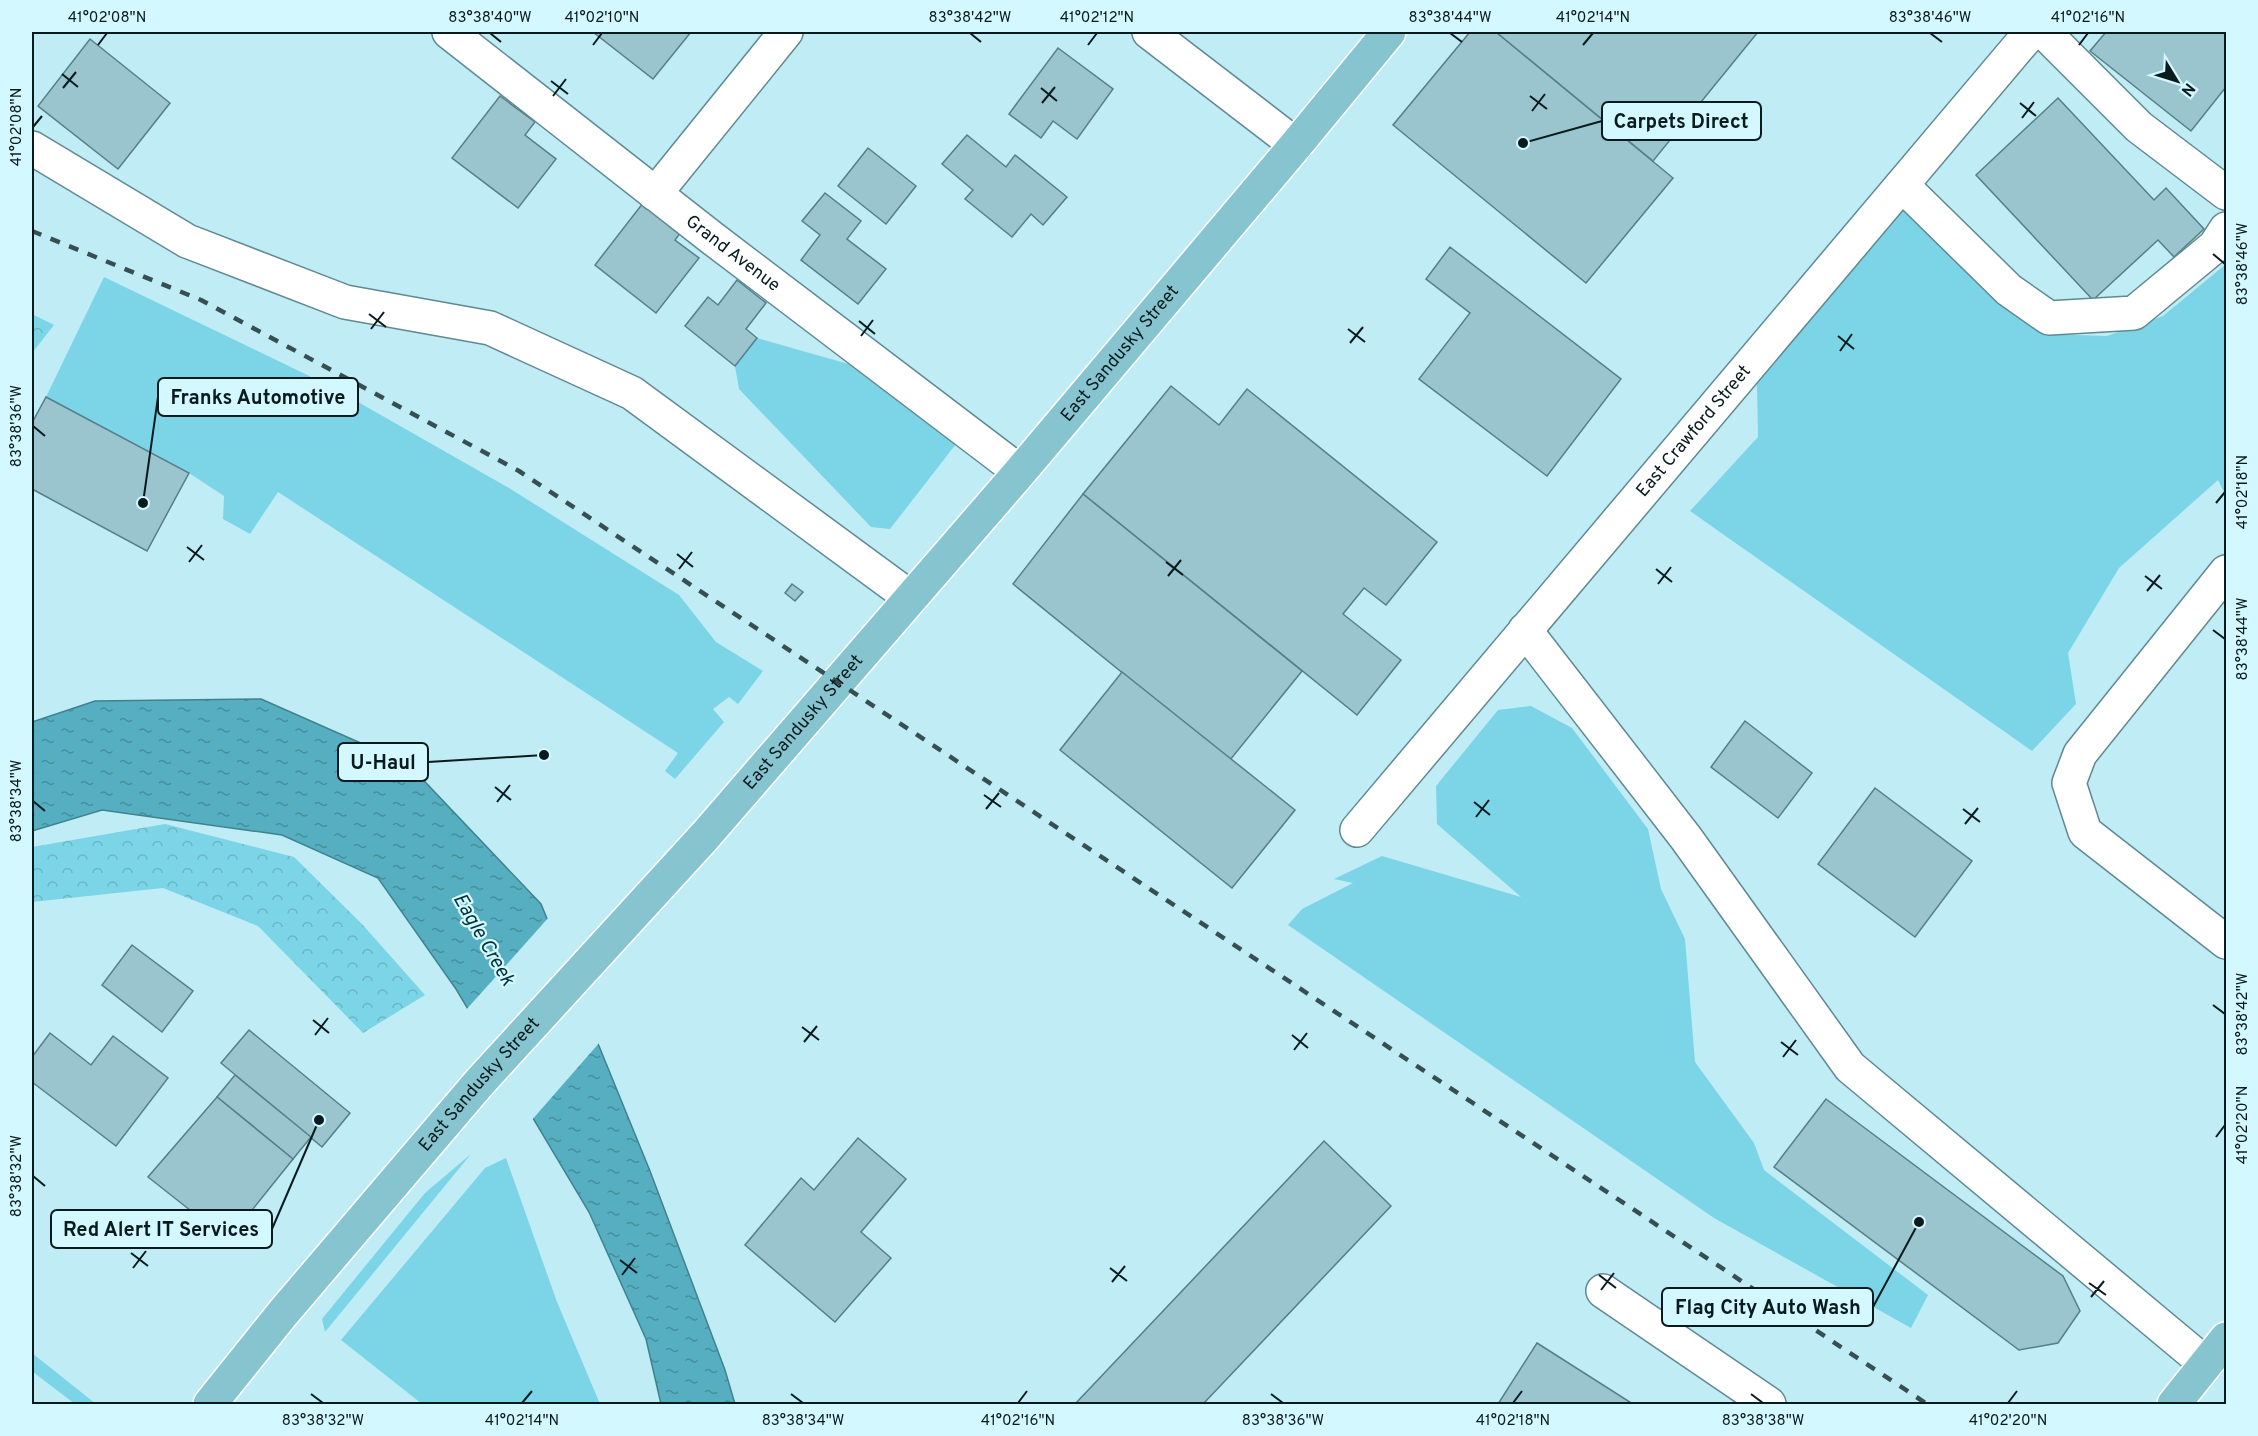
<svg xmlns="http://www.w3.org/2000/svg" width="2258" height="1436" font-family="Overpass,sans-serif">
<style>
.green{fill:#7cd5e6}
.forest{fill:url(#forest-crowns)}
.water{fill:url(#water-ripples);stroke:#3f838f;stroke-width:1.5}
.pier{fill:#c0ecf5}
.building{fill:#9ac5ce;stroke:#567f87;stroke-width:1.5}
.lines{fill:none;stroke-linecap:round;stroke-linejoin:round}
.minor-casing{stroke:#608991;stroke-width:36}
.major-casing{stroke:#fff;stroke-width:36}
.minor{stroke:#fff;stroke-width:33}
.major{stroke:#86c5d0;stroke-width:33}
.rail{stroke:#374f53;stroke-width:4.5;stroke-dasharray:10 10;stroke-linecap:butt}
.ticks{fill:none;stroke:#0a1b1e;stroke-width:2}
.labels{text-anchor:middle;dominant-baseline:central;stroke-width:4.5;stroke-linejoin:round;paint-order:stroke}
.street-label{font-size:18px;fill:#0a1b1e;stroke:#d4f8ff}
.water-label{font-size:20px;font-style:italic;fill:#033037;stroke:#d4f8ff}
.leader{fill:none;stroke:#0a1b1e;stroke-width:2}
.callout-dot{fill:#0a1b1e;stroke:#d4f8ff;stroke-width:2}
.callout{fill:#d4f8ff;stroke:#0a1b1e;stroke-width:2}
.callout-label{font-size:20px;text-anchor:middle;font-weight:bold;fill:#0a1b1e}
.neatline{fill:none;stroke:#0a1b1e;stroke-width:2}
.ticks-label{font-size:15px;text-anchor:middle;fill:#0a1b1e}
</style>
<defs>
<pattern id="forest-crowns" width="20" height="18" patternUnits="userSpaceOnUse" patternTransform="scale(1.5)"><rect width="20" height="18" fill="#7cd5e6"/><path d="M2 6a3 3 0 1 1 6 0M12 15a3 3 0 1 1 6 0" fill="none" stroke="#6ab6c5"/></pattern>
<pattern id="water-ripples" width="26" height="14" patternUnits="userSpaceOnUse" patternTransform="scale(1.5)"><rect width="26" height="14" fill="#56afc0"/><path d="M2 4q2-2 4 0t4 0M15 11q2-2 4 0t4 0" fill="none" stroke="#458e9b"/></pattern>
</defs>
<rect width="100%" height="100%" fill="#c0ecf5"/>
<!-- green -->
<g class="green">
<path d="M 1905,205 L 1954,261 L 2044,334 L 2107,336 L 2163,316 L 2226,264 L 2226,496 L 2218,480 L 2119,568 L 2068,653 L 2076,704 L 2032,751 L 1690,511 L 1758,437 L 1757,383 Z"/>
<path d="M 104,277 L 330,386 L 509,488 L 679,595 L 716,642 L 763,671 L 738,704 L 729,697 L 713,709 L 724,722 L 675,779 L 665,771 L 678,753 L 278,492 L 250,534 L 223,519 L 224,496 L 189,473 L 46,397 Z"/>
<path d="M 757,338 L 859,367 L 956,444 L 890,529 L 871,527 L 739,389 L 735,366 Z"/>
<path d="M 1531,706 L 1572,728 L 1648,829 L 1661,889 L 1685,939 L 1695,1062 L 1754,1143 L 1764,1170 L 1928,1295 L 1911,1328 L 1714,1218 L 1288,925 L 1302,909 L 1353,883 L 1334,879 L 1382,856 L 1521,897 L 1437,824 L 1436,786 L 1498,710 Z"/>
<path d="M 471,1154 L 325,1332 L 322,1319 L 425,1193 Z"/>
<path d="M 506,1158 L 557,1302 L 600,1404 L 422,1404 L 341,1340 L 485,1168 Z"/>
<path d="M 32,1353 L 96,1404 L 75,1404 L 33,1372 L 32,1374 Z"/>
</g>
<!-- forest -->
<g class="forest">
<path d="M 32,314 L 54,325 L 32,353 Z"/>
<path d="M 165,824 L 294,857 L 362,924 L 425,995 L 363,1033 L 258,926 L 163,888 L 32,902 L 32,847 Z"/>
</g>
<!-- water -->
<path class="water" d="M 261,699 L 408,764 L 541,904 L 650,1171 L 725,1370 L 735,1404 L 661,1404 L 646,1339 L 589,1212 L 456,989 L 378,878 L 282,835 L 102,810 L 32,831 L 32,722 L 95,701 Z"/>
<!-- pier -->
<path class="pier" d="M 549,917 L 600,1042 L 531,1121 L 465,1011 Z"/>
<!-- building -->
<g class="building">
<path d="M 593,32 L 691,32 L 653,79 Z"/>
<path d="M 1470,32 L 1496,32 L 1673,178 L 1586,283 L 1393,125 Z"/>
<path d="M 1496,32 L 1758,32 L 1653,161 Z"/>
<path d="M 2106,32 L 2226,32 L 2226,87 L 2191,131 L 2090,51 Z"/>
<path d="M 90,39 L 170,103 L 118,169 L 38,106 Z"/>
<path d="M 1058,48 L 1113,89 L 1077,139 L 1053,121 L 1041,138 L 1009,114 Z"/>
<path d="M 500,96 L 535,122 L 525,135 L 556,159 L 518,208 L 452,158 Z"/>
<path d="M 2058,98 L 2154,200 L 2166,188 L 2204,229 L 2174,257 L 2158,240 L 2093,300 L 1976,175 Z"/>
<path d="M 967,135 L 1006,167 L 1015,155 L 1067,197 L 1043,225 L 1031,214 L 1012,237 L 965,199 L 973,190 L 942,164 Z"/>
<path d="M 868,148 L 916,186 L 886,224 L 838,186 Z"/>
<path d="M 825,193 L 861,221 L 847,239 L 886,269 L 858,304 L 801,260 L 820,235 L 802,221 Z"/>
<path d="M 643,203 L 681,232 L 675,240 L 699,258 L 656,313 L 595,265 Z"/>
<path d="M 1450,247 L 1621,379 L 1547,476 L 1419,379 L 1470,313 L 1426,279 Z"/>
<path d="M 737,280 L 766,303 L 746,329 L 757,338 L 735,366 L 685,326 L 708,297 L 718,305 Z"/>
<path d="M 1171,386 L 1219,425 L 1247,389 L 1437,542 L 1386,605 L 1364,588 L 1343,614 L 1401,660 L 1357,715 L 1083,494 Z"/>
<path d="M 46,397 L 189,473 L 147,551 L 32,489 L 32,423 Z"/>
<path d="M 1083,494 L 1302,671 L 1230,760 L 1013,584 Z"/>
<path d="M 792,584 L 803,592 L 795,601 L 785,593 Z"/>
<path d="M 1122,672 L 1295,810 L 1232,888 L 1060,750 Z"/>
<path d="M 1745,721 L 1812,773 L 1778,818 L 1711,767 Z"/>
<path d="M 1875,788 L 1972,861 L 1915,937 L 1818,864 Z"/>
<path d="M 132,945 L 193,991 L 162,1032 L 102,985 Z"/>
<path d="M 249,1030 L 350,1113 L 322,1147 L 221,1063 Z"/>
<path d="M 50,1033 L 91,1065 L 113,1036 L 168,1078 L 116,1146 L 32,1082 L 32,1057 Z"/>
<path d="M 235,1075 L 311,1137 L 293,1159 L 217,1097 Z"/>
<path d="M 217,1097 L 293,1159 L 228,1240 L 148,1177 Z"/>
<path d="M 1826,1099 L 2063,1276 L 2080,1311 L 2058,1343 L 2019,1350 L 1774,1167 Z"/>
<path d="M 858,1138 L 906,1179 L 861,1232 L 891,1258 L 835,1322 L 745,1245 L 801,1178 L 814,1190 Z"/>
<path d="M 1324,1141 L 1391,1206 L 1203,1404 L 1075,1404 Z"/>
<path d="M 1537,1343 L 1633,1404 L 1498,1404 Z"/>
</g>
<g class="lines">
<!-- minor casing -->
<g class="minor-casing">
<g id="minor">
<path id="s1" d="M 449,32 L 712,238 L 1020,472"/>
<path d="M 1149,32 L 1296,145"/>
<path d="M 2044,32 L 2139,127 L 2226,193"/>
<path d="M 32,148 L 187,241 L 345,302 L 490,328 L 632,393 L 911,598"/>
<path d="M 1902,185 L 2009,290 L 2049,318 L 2134,313 L 2215,246 L 2226,229"/>
<path d="M 655,194 L 786,32"/>
<path d="M 2226,572 L 2080,754 L 2069,783 L 2085,832 L 2226,942"/>
<path d="M 1525,630 L 1686,838 L 1850,1067 L 2206,1364"/>
<path id="s2" d="M 1357,830 L 2031,32"/>
<path d="M 1603,1291 L 1769,1404"/>
</g>
</g>
<!-- major casing -->
<g class="major-casing">
<g id="major">
<path id="s3" d="M 210,1404 L 283,1313 L 479,1083 L 705,836 L 1020,472 L 1296,145 L 1389,32"/>
<path d="M 2174,1404 L 2226,1339"/>
</g>
</g>
<!-- minor -->
<use href="#minor" class="minor"/>
<!-- major -->
<use href="#major" class="major"/>
<!-- rail -->
<path class="rail" d="M 32,231 L 201,300 L 519,471 L 1927,1404"/>
</g>
<!-- ticks -->
<path class="ticks" d="M 490,33 L 501,42M 970,33 L 981,42M 1450,33 L 1462,42M 1930,33 L 1942,42M 98,45 L 107,33M 593,45 L 602,33M 1088,45 L 1097,33M 1583,45 L 1593,33M 2079,45 L 2088,33M 62,74 L 78,87M 551,81 L 568,94M 63,88 L 76,72M 1041,88 L 1057,101M 553,96 L 566,79M 1530,96 L 1547,109M 1042,103 L 1055,87M 2020,103 L 2036,116M 1532,111 L 1545,94M 2022,118 L 2034,102M 33,127 L 42,116M 2213,254 L 2225,264M 369,314 L 386,327M 859,321 L 875,334M 371,329 L 384,312M 1348,329 L 1365,342M 861,336 L 873,320M 1838,336 L 1854,349M 1350,343 L 1363,327M 1840,351 L 1852,334M 33,426 L 45,436M 2216,503 L 2225,492M 187,547 L 204,560M 677,554 L 693,567M 189,562 L 202,545M 1166,562 L 1183,575M 679,569 L 692,552M 1656,569 L 1672,582M 1168,576 L 1181,560M 2145,576 L 2162,589M 1658,584 L 1671,567M 2147,591 L 2160,575M 2213,630 L 2225,639M 495,787 L 511,800M 984,795 L 1001,807M 33,801 L 45,811M 497,802 L 510,785M 1474,802 L 1490,815M 986,809 L 999,793M 1963,809 L 1980,822M 1476,817 L 1489,800M 1965,824 L 1978,808M 2213,1005 L 2225,1014M 313,1020 L 329,1033M 802,1027 L 819,1040M 315,1035 L 328,1018M 1292,1035 L 1308,1048M 804,1042 L 817,1026M 1781,1042 L 1798,1055M 1294,1050 L 1307,1033M 1783,1057 L 1796,1040M 2216,1137 L 2225,1125M 33,1176 L 45,1186M 131,1253 L 148,1266M 620,1260 L 637,1273M 133,1268 L 146,1251M 1110,1268 L 1127,1281M 622,1275 L 635,1258M 1599,1275 L 1616,1288M 1112,1282 L 1125,1266M 2089,1283 L 2106,1295M 1601,1290 L 1614,1273M 2091,1297 L 2104,1281M 311,1394 L 323,1403M 791,1394 L 803,1403M 1271,1394 L 1283,1403M 1751,1394 L 1763,1403M 522,1403 L 532,1391M 1018,1403 L 1027,1391M 1513,1403 L 1522,1391M 2008,1403 L 2017,1391"/>
<g class="labels">
<!-- street labels -->
<g class="street-label">
<text stroke="none"><textPath href="#s1" startOffset="360">Grand Avenue</textPath></text>
<text stroke="none"><textPath href="#s3" startOffset="1390">East Sandusky Street</textPath></text>
<text stroke="none"><textPath href="#s2" startOffset="522">East Crawford Street</textPath></text>
<text stroke="none"><textPath href="#s3" startOffset="904">East Sandusky Street</textPath></text>
<text stroke="none"><textPath href="#s3" startOffset="418">East Sandusky Street</textPath></text>
</g>
<!-- water labels -->
<g class="water-label">
<text transform="translate(483 940) rotate(60)">Eagle Creek</text>
</g>
</g>
<!-- callouts -->
<path class="leader" d="M1523 143L1602 121M143 503L158 397M544 755L428 762M319 1120L272 1229M1919 1222L1873 1307"/>
<g class="callout-dot">
<circle cx="1523" cy="143" r="6"/>
<circle cx="143" cy="503" r="6"/>
<circle cx="544" cy="755" r="6"/>
<circle cx="319" cy="1120" r="6"/>
<circle cx="1919" cy="1222" r="6"/>
</g>
<g class="callout">
<rect x="1602" y="102" width="159" height="38" rx="6"/>
<rect x="158" y="378" width="200" height="38" rx="6"/>
<rect x="338" y="743" width="90" height="38" rx="6"/>
<rect x="51" y="1210" width="221" height="38" rx="6"/>
<rect x="1662" y="1288" width="211" height="38" rx="6"/>
</g>
<g class="callout-label">
<text x="1681" y="128">Carpets Direct</text>
<text x="258" y="404">Franks Automotive</text>
<text x="383" y="769">U-Haul</text>
<text x="161" y="1236">Red Alert IT Services</text>
<text x="1768" y="1314">Flag City Auto Wash</text>
</g>
<!-- border -->
<rect width="2258" height="1436" fill="none" stroke="#d4f8ff" stroke-width="66"/>
<!-- north arrow -->
<g transform="translate(2177 81) rotate(128)" stroke="#d4f8ff" stroke-width="4.5" paint-order="stroke">
<path d="M0-4.5L10 22L0 15L-10 22Z" fill="#0a1b1e"/>
<text y="-9" font-size="16" font-weight="bold" text-anchor="middle" fill="#0a1b1e">N</text>
</g>
<rect x="33" y="33" width="2192" height="1370" class="neatline"/>
<g class="ticks-label">
<text x="107" y="22">41°02'08"N</text>
<text x="490" y="22">83°38'40"W</text>
<text x="602" y="22">41°02'10"N</text>
<text x="970" y="22">83°38'42"W</text>
<text x="1097" y="22">41°02'12"N</text>
<text x="1450" y="22">83°38'44"W</text>
<text x="1593" y="22">41°02'14"N</text>
<text x="1930" y="22">83°38'46"W</text>
<text x="2088" y="22">41°02'16"N</text>
<text transform="translate(16 127) rotate(-90)" y="5">41°02'08"N</text>
<text transform="translate(2242 264) rotate(-90)" y="5">83°38'46"W</text>
<text transform="translate(16 426) rotate(-90)" y="5">83°38'36"W</text>
<text transform="translate(2242 492) rotate(-90)" y="5">41°02'18"N</text>
<text transform="translate(2242 639) rotate(-90)" y="5">83°38'44"W</text>
<text transform="translate(16 801) rotate(-90)" y="5">83°38'34"W</text>
<text transform="translate(2242 1014) rotate(-90)" y="5">83°38'42"W</text>
<text transform="translate(2242 1125) rotate(-90)" y="5">41°02'20"N</text>
<text transform="translate(16 1176) rotate(-90)" y="5">83°38'32"W</text>
<text x="323" y="1425">83°38'32"W</text>
<text x="522" y="1425">41°02'14"N</text>
<text x="803" y="1425">83°38'34"W</text>
<text x="1018" y="1425">41°02'16"N</text>
<text x="1283" y="1425">83°38'36"W</text>
<text x="1513" y="1425">41°02'18"N</text>
<text x="1763" y="1425">83°38'38"W</text>
<text x="2008" y="1425">41°02'20"N</text>
</g>
</svg>
